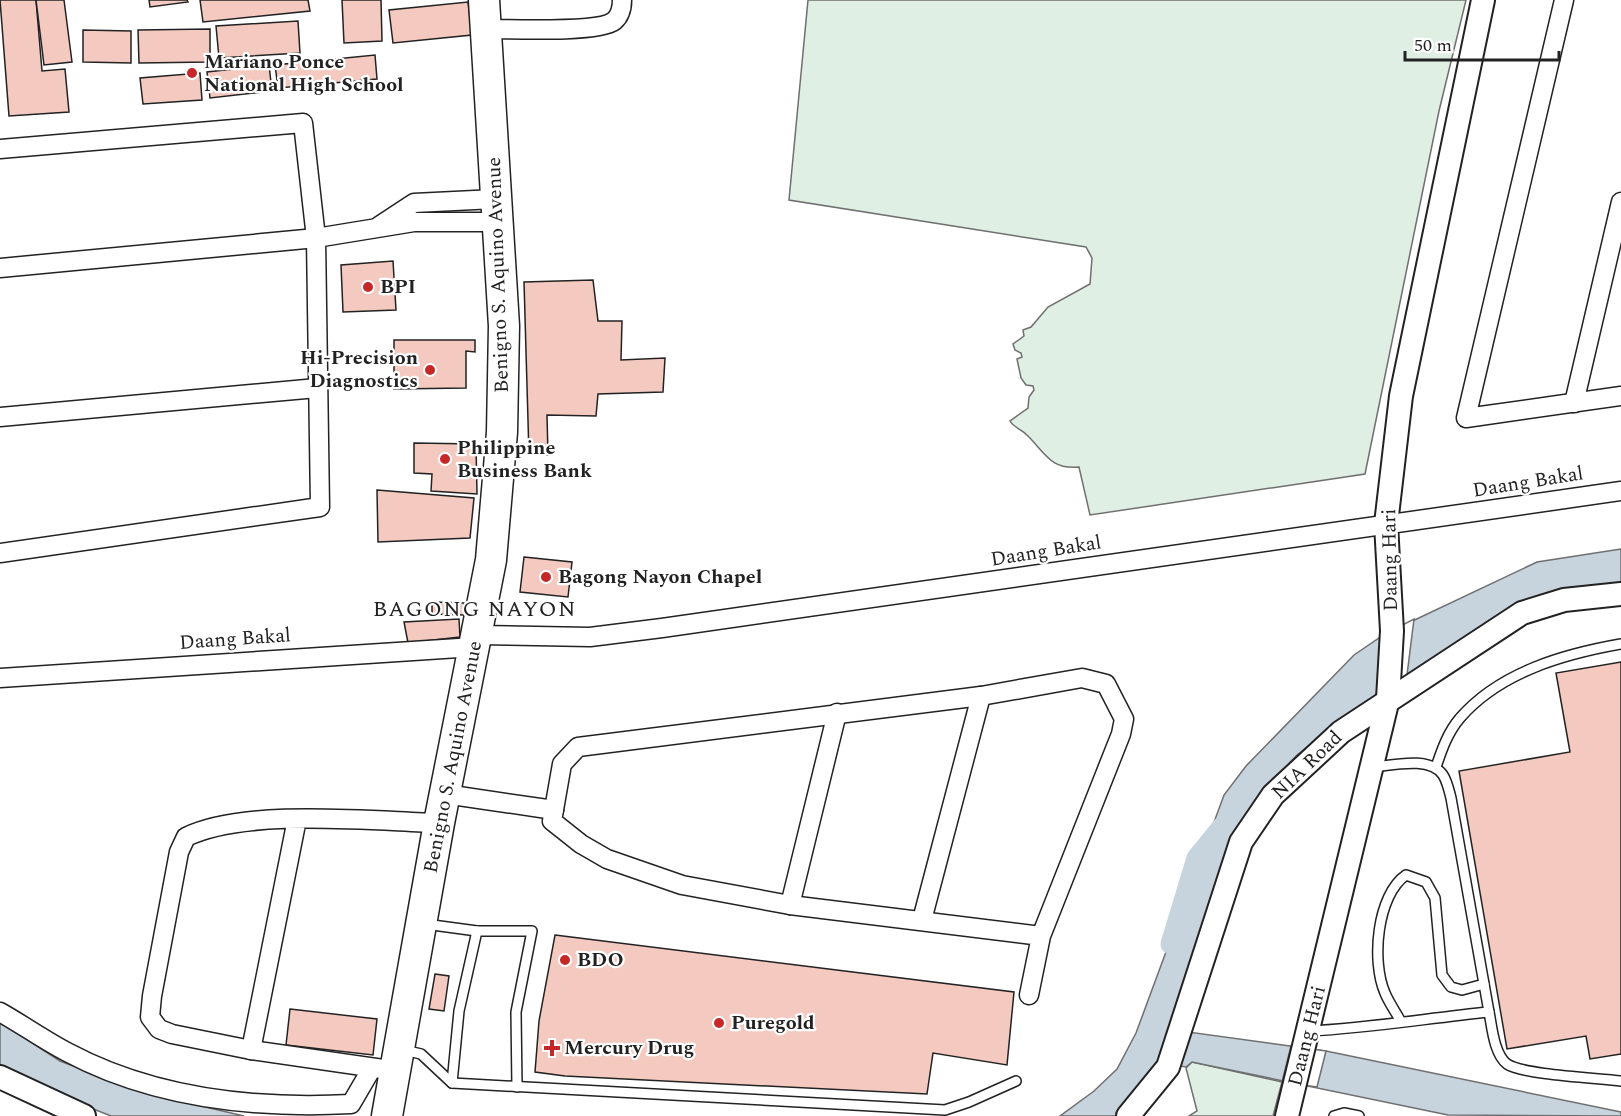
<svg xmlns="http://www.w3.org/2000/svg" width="1621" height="1116" font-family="Spectral,serif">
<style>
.green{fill:#e0efe3;stroke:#6f6f6f;stroke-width:1.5}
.water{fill:#c7d3dd;stroke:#6f6f6f;stroke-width:1.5}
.pier{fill:#fff;stroke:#6f6f6f;stroke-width:1.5}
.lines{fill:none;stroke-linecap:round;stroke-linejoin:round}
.canal{stroke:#c7d3dd;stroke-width:21}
.building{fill:#f3c9c0;stroke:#222;stroke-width:1.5}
.service-casing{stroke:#222;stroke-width:12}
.minor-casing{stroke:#222;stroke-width:21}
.tertiary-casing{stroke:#222;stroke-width:26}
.primary-casing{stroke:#222;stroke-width:33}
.service{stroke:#fff;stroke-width:9}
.minor{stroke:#fff;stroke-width:18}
.tertiary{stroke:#fff;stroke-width:22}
.primary{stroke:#fff;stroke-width:30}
.poi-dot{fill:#c62828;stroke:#fff;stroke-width:2}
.labels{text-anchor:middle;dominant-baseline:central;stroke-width:4.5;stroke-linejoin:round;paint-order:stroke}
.poi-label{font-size:20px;font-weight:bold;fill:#222;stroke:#fff;text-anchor:start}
.street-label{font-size:20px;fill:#222;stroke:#fff}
.quarter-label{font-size:22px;letter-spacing:1.5px;fill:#222;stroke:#fff}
</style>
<rect width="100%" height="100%" fill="#fff"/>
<!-- green -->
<g class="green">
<path d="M 808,0 L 1466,0 L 1439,111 L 1365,474 L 1090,515 L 1079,467 C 1051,470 1045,453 1028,436 C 1023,430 1014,428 1010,421 L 1028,408 L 1029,397 L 1034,390 L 1033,386 L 1026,385 L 1021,378 L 1017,359 L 1022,357 L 1021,353 L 1015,350 L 1013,344 L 1024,336 L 1023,330 L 1031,327 L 1048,307 L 1090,284 L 1092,258 L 1086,247 L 789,200 Z"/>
<path d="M 1192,1062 L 1282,1082 L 1273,1116 L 1189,1116 L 1197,1111 L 1186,1068 Z"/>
</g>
<!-- water -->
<g class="water">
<path d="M 1621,549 L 1621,589 L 1503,615 L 1477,629 L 1341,721 L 1297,755 L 1266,788 L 1173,1030 L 1326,1051 L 1621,1112 L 1621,1116 L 1448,1115 L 1192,1062 L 1186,1067 L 1158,1062 L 1119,1116 L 1060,1116 L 1094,1091 L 1117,1069 L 1136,1033 L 1224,795 L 1246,766 L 1354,655 L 1385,634 L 1537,562 Z"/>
<path d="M 0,1022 L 60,1061 L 145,1093 L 244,1116 L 111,1116 L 20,1080 L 0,1069 Z"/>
</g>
<!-- pier -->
<g class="pier">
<path d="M 1414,619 L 1407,675 L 1376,696 L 1385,634 Z"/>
<path d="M 1291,1046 L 1326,1051 L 1317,1087 L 1282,1082 Z"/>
</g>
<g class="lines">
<!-- canal -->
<path class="canal" d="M 1171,944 L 1197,858 L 1223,826"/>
</g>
<!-- building -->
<g class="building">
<path d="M 0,0 L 36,0 L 42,71 L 65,69 L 69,112 L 9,116 Z"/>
<path d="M 36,0 L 64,0 L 72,62 L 44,65 Z"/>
<path d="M 149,0 L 187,0 L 188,2 L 150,7 Z"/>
<path d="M 200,0 L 308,0 L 310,11 L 203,22 Z"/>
<path d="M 342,0 L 381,0 L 382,41 L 344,43 Z"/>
<path d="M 468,2 L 472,35 L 393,43 L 389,10 Z"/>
<path d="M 298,21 L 300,53 L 219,58 L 216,26 Z"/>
<path d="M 210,29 L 210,62 L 139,63 L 138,30 Z"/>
<path d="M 83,30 L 131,31 L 131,63 L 83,62 Z"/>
<path d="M 375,55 L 377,79 L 278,88 L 275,65 Z"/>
<path d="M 269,65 L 272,91 L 210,98 L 207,72 Z"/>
<path d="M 200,73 L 202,100 L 143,104 L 140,78 Z"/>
<path d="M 393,261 L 396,310 L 343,312 L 341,265 Z"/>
<path d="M 593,280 L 598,321 L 622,321 L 621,360 L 665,358 L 663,392 L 598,394 L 596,416 L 547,415 L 548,455 L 529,455 L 524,282 Z"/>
<path d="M 394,340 L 475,340 L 475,352 L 466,351 L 466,388 L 394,389 Z"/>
<path d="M 414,443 L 476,444 L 477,494 L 431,491 L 432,474 L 414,473 Z"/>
<path d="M 377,490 L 474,498 L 470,538 L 378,542 Z"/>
<path d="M 524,557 L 572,562 L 568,597 L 520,592 Z"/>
<path d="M 432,602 L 464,603 L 464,615 L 432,614 Z"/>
<path d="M 459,619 L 460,637 L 408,643 L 404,622 Z"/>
<path d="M 1621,662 L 1621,1054 L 1590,1059 L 1586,1036 L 1507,1049 L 1459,771 L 1570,752 L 1556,673 Z"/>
<path d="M 555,935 L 1014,992 L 1007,1065 L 933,1053 L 927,1094 L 565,1076 L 535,1072 L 539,1021 Z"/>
<path d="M 435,974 L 449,976 L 444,1011 L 429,1009 Z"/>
<path d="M 290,1009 L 377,1019 L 373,1055 L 286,1045 Z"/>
</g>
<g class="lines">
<!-- service casing -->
<g class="service-casing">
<g id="service">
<path d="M 1374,767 C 1394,765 1430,756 1443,775 C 1447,781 1449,790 1451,798 L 1489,1012 C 1492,1027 1494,1054 1507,1064 C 1523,1075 1598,1078 1621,1081"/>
<path d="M 1436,767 C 1442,749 1448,732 1460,718 C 1500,672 1564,654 1621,644"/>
<path d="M 425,924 L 477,931 L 532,931 L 516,1012 L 517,1087"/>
<path d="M 1401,1022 C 1396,1012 1389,1003 1385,993 C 1371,961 1377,895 1406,875 L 1426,882 L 1435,898 L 1442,975 L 1451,987 L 1462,990 L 1484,984"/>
<path d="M 1310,1031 C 1370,1028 1429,1018 1489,1012"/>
<path d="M 404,1050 L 421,1054 L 452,1083 L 945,1110 L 969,1102 L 1016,1081"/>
<path d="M 452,1083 L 459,1011 L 477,931"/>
<path d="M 1334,1116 L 1344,1113 L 1359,1116"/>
</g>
</g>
<!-- minor casing -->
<g class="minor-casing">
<g id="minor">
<path d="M 1564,0 L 1466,418 L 1621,396"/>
<path d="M 487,29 C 510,29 599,33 614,21 C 621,15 622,8 622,0"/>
<path d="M 0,149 L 303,123 L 316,238 L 320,507 L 0,553"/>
<path d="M 379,226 L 414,203 L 495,199"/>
<path d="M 0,268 L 316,238 L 414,222 L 497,222"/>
<path d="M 1574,403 L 1621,202"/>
<path d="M 0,417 L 317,388"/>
<path d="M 477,635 L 590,637 L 662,628 L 1621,491"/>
<path d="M 0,678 L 474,647"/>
<path d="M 445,794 L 554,810"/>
<path d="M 297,819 L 251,1050 L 172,1034 L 159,1029 L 150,1017 L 152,996 L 179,852 L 186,837 C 246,808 370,821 439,823"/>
<path d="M 790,905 L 837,713"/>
<path d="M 922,920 L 981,696"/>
<path d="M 1029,995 L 1041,936 L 1121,734 L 1124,719 L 1106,684 L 1082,678 L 981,696 L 578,747 L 562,764 L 552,821 L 581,844 L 607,859 L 682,885 L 790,905 L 1041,936"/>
<path d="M 0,1012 C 23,1025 44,1040 67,1052 C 153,1098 255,1109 351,1104 L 372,1068"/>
<path d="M 251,1050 L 383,1069"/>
</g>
</g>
<!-- tertiary casing -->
<g class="tertiary-casing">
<g id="tertiary">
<path d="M 0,1077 L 84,1116"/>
<path d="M 1128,1116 L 1168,1067 L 1241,842 L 1273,795 L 1341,732 L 1522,613 L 1564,600 L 1621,594"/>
<path d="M 1287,1116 L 1388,699 L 1392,631 L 1386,524 L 1401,396 L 1483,0"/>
</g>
</g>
<!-- primary casing -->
<g class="primary-casing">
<path id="primary" d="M 387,1116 L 439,823 L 491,560 L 502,432 L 504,326 L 484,0"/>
</g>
<!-- service -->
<use href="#service" class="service"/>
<!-- minor -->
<use href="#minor" class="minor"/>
<!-- tertiary -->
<use href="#tertiary" class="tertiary"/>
<!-- primary -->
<use href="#primary" class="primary"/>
</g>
<!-- markers -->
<g class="poi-dot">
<circle cx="192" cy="73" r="6"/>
<circle cx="368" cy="287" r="6"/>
<circle cx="430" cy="370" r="6"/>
<circle cx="445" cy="459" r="6"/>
<circle cx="546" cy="577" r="6"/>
<circle cx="565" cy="960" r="6"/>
<circle cx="719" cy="1023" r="6"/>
<path d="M549 1039h6v6h6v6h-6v6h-6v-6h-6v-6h6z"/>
</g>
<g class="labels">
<!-- poi labels -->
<g class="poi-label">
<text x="204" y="62">Mariano Ponce<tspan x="204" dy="23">National High School</tspan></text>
<text x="380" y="287">BPI</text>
<text x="418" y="358" text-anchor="end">Hi-Precision<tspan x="418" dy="23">Diagnostics</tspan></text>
<text x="457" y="448">Philippine<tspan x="457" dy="23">Business Bank</tspan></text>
<text x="558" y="577">Bagong Nayon Chapel</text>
<text x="577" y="960">BDO</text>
<text x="731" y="1023">Puregold</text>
<text x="564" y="1048">Mercury Drug</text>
</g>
<!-- street labels -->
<g class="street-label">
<text transform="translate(498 275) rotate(-92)">Benigno S. Aquino Avenue</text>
<text transform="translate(1528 482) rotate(-9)">Daang Bakal</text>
<text transform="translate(1046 551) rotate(-9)">Daang Bakal</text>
<text transform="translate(1390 560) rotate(-91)">Daang Hari</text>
<text transform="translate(235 639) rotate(-4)">Daang Bakal</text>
<text transform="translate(453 757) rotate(-79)">Benigno S. Aquino Avenue</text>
<text transform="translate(1307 765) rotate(-44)">NIA Road</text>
<text transform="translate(1307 1036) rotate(-76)">Daang Hari</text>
</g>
<!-- quarter labels -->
<g class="quarter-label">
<text x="475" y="609">BAGONG NAYON</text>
</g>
</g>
<!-- scale -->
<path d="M1405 51v9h154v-9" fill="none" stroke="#222222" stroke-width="3"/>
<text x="1414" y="51" font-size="18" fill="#222222" stroke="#ffffff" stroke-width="4.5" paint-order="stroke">50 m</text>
</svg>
